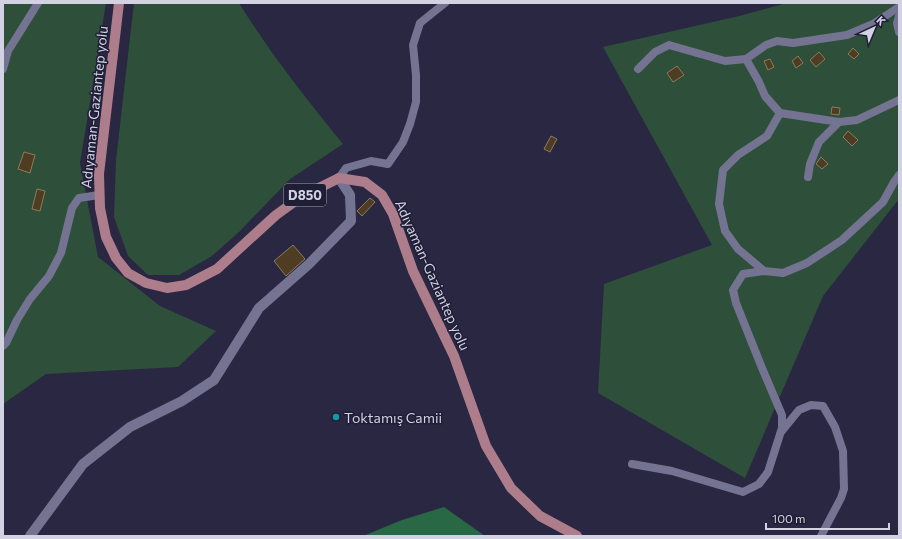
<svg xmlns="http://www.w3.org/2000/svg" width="902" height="539" font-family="Commissioner,sans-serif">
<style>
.green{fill:#2e503a}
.forest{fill:#296844}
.building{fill:#4e3d22;stroke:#8e7b5e}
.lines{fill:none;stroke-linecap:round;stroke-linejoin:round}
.street{stroke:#747392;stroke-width:8}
.secondary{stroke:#747392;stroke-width:10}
.primary{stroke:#ae7d8c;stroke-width:10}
.culture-dot{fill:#0f9aa8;stroke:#1f1e37;stroke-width:1.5}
.labels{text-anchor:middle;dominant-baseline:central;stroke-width:3;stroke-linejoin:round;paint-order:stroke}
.shield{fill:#1f1e37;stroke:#9c9caf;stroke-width:1}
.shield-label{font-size:13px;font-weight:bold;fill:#d2d2e3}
.street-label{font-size:14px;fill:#d2d2e3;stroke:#1f1e37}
.poi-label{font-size:14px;fill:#d2d2e3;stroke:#1f1e37;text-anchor:start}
</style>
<rect width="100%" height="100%" fill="#292742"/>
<!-- green -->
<g class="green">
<path d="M 3,3 L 106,3 L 80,163 L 98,257 L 160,306 L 216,331 L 178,367 L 46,374 L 3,404 Z"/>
<path d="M 134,3 L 239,3 C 270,53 306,99 343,144 L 290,179 L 240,231 L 212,256 L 179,275 L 148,275 L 128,256 L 114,217 L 116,160 Z"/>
<path d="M 787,3 L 899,3 L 899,199 L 823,296 L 745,478 L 598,393 L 604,284 L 712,245 L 603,47 L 739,16 Z"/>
</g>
<!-- forest -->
<path class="forest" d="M 444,507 L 485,536 L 363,536 L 402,520 Z"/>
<!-- building -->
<g class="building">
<path d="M 853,48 L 859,54 L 854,59 L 848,54 Z"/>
<path d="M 819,52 L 825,59 L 816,67 L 810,60 Z"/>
<path d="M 798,56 L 803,63 L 796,68 L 792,61 Z"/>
<path d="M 770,59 L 774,67 L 768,70 L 764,61 Z"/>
<path d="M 677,66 L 684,75 L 673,82 L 667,73 Z"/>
<path d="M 832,107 L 840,108 L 839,115 L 831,114 Z"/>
<path d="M 848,131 L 858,140 L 852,146 L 843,137 Z"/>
<path d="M 551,136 L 557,139 L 550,152 L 544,149 Z"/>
<path d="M 24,152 L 35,155 L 30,173 L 18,169 Z"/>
<path d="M 821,157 L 828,164 L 822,169 L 816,164 Z"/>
<path d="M 37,189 L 45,191 L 40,211 L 32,209 Z"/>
<path d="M 370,198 L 375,202 L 362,216 L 357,211 Z"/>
<path d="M 293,245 L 305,259 L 286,276 L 274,261 Z"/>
</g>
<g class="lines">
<!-- street -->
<g class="street">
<path d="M 899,7 L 873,24 L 847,35 L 793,43 L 777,41 L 766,45 L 746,59 L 759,82 L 765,96 L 780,113 L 839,122 L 857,120 L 899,100"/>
<path d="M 899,16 L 897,23 L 899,32"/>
<path d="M 3,69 L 8,51 L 38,3"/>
<path d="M 638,69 L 655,52 L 669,45 L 725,61 L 746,59"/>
<path d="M 808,177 L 810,164 L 819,142 L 839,122"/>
<path d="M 339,178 L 346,168 L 371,161 L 388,164 L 403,142 L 410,124 L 416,102 L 416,75 L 413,45 L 420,23 L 445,3"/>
<path d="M 764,271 L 738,249 L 725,231 L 719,204 L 723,170 L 738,155 L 767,136 L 780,113"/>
<path d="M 3,346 L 6,343 L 17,320 L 30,299 L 49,276 L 61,253 L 72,208 L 79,198 L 99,195"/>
<path d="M 781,432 L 799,410 L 811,405 L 823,406 L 835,427 L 843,451 L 844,489 L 841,498 L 821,536"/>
<path d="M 632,464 L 672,471 L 743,492 L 759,484 L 768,472 L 782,428 L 782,415 L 762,368 L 736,303 L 733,290 L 743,274 L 764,271 L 783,273 L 807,263 L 842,240 L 883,202 L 894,182 L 899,175"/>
</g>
<!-- secondary -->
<path class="secondary" d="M 30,536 L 83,464 L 130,427 L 182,401 L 214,380 L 259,308 L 309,264 L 351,221 L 350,195 L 339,178"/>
<!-- primary -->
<path class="primary" d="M 119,3 L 99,174 L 100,208 L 106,237 L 116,258 L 128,273 L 146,283 L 167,288 L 186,285 L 217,269 L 276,215 L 301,197 L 339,178 L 365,182 L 382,195 L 393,214 L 413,271 L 454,356 L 486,446 L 511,488 L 540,516 L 577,536"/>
</g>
<!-- markers -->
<circle class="culture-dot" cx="336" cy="417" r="4"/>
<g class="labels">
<!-- shield labels -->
<rect class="shield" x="284" y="184" width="42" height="22" rx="3"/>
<g class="shield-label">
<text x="305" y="195">D850</text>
</g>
<!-- street labels -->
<g class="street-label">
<text transform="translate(94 107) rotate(-84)">Adıyaman-Gaziantep yolu</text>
<text transform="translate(433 275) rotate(66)">Adıyaman-Gaziantep yolu</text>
</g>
<!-- poi labels -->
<g class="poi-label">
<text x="344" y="417">Toktamış Camii</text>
</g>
</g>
<!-- border -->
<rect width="902" height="539" fill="none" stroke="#d2d2e3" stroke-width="8"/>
<!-- north arrow -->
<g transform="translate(874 28) rotate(44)" stroke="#1f1e37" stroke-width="3" paint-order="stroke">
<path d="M0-3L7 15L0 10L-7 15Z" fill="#d2d2e3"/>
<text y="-6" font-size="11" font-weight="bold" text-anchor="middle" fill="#d2d2e3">K</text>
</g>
<!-- scale -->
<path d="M766 523v6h123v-6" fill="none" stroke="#d2d2e3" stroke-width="2"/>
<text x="772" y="523" font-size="12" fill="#d2d2e3" stroke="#1f1e37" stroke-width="3" paint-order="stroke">100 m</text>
</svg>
